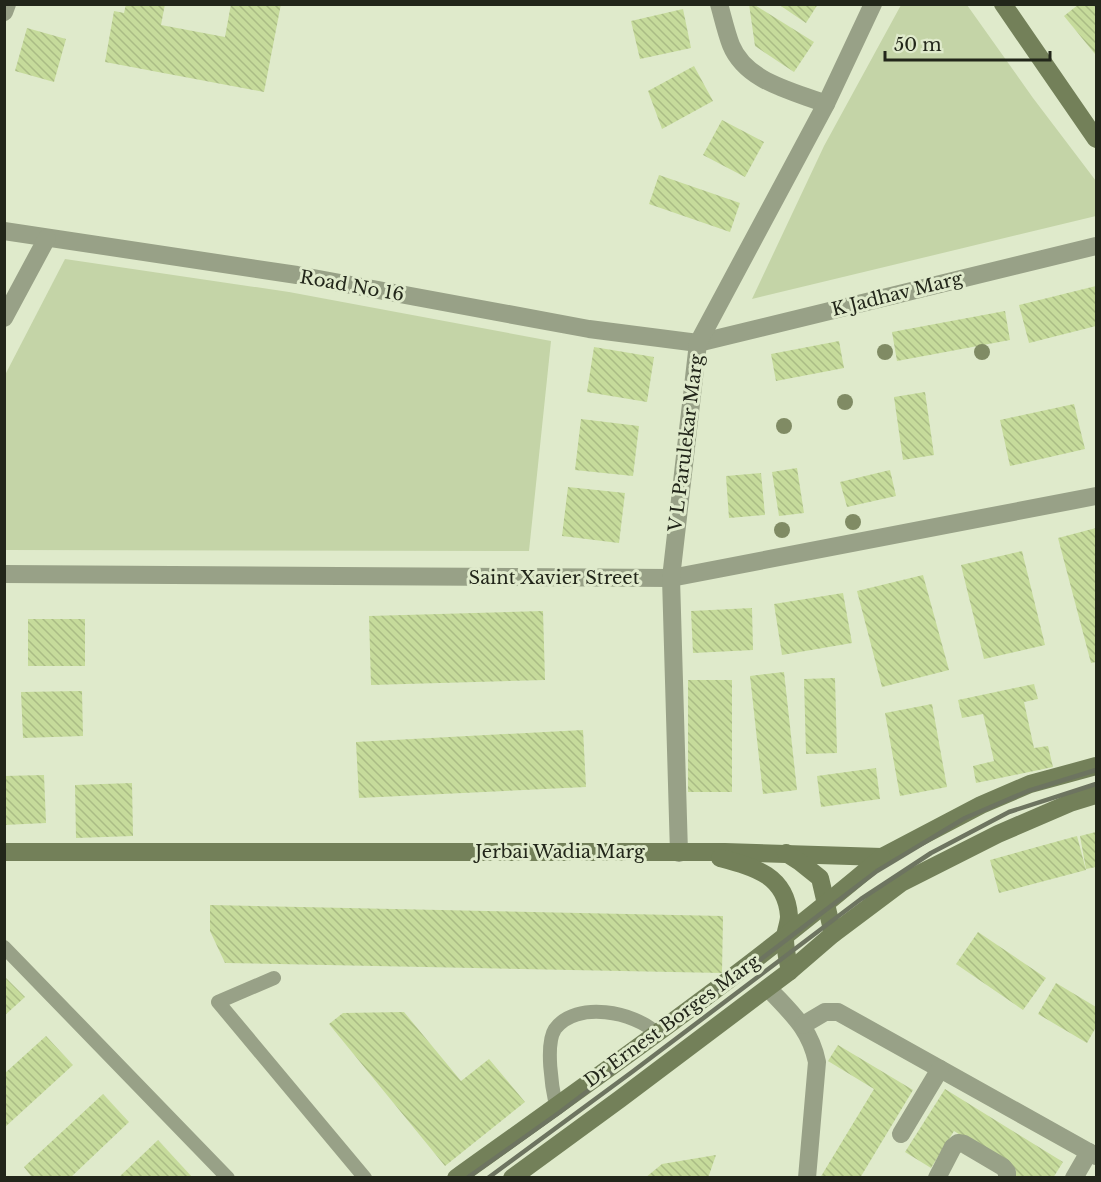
<svg xmlns="http://www.w3.org/2000/svg" width="1101" height="1182" font-family="'Libre Baskerville',serif">
<style>
.park{fill:#c4d4a7}
.building{fill:url(#building-back-hatch)}
.lines{fill:none;stroke-linecap:round;stroke-linejoin:round}
.lane{stroke:#98a187;stroke-width:14}
.street{stroke:#98a187;stroke-width:18}
.secondary{stroke:#738059;stroke-width:18}
.rail{stroke:#6d7460;stroke-width:4.5}
.tree{fill:#808b64}
.labels{text-anchor:middle;dominant-baseline:central;stroke-width:6;stroke-linejoin:round;paint-order:stroke}
.street-label{font-size:18px;fill:#22261a;stroke:#dfeacb}
</style>
<defs>
<pattern id="building-back-hatch" width="6" height="6" patternUnits="userSpaceOnUse" patternTransform="scale(1.5)"><rect width="6" height="6" fill="#c6db9b"/><path d="M-1 5l2 2M0 0l6 6M5-1l2 2" fill="none" stroke="#aabc85"/></pattern>
</defs>
<rect width="100%" height="100%" fill="#dfeacb"/>
<!-- park -->
<g class="park">
<path d="M 901,5 L 967,5 L 1033,98 L 1096,181 L 1096,216 L 752,299 L 824,146 Z"/>
<path d="M 65,259 L 289,292 L 551,341 L 529,551 L 5,550 L 5,375 Z"/>
</g>
<!-- building -->
<g class="building">
<path d="M 126,4 L 165,4 L 161,25 L 225,37 L 231,4 L 281,4 L 264,92 L 105,62 L 114,11 L 124,13 Z"/>
<path d="M 749,4 L 753,4 L 814,42 L 794,72 L 755,46 Z"/>
<path d="M 778,4 L 818,4 L 806,23 Z"/>
<path d="M 1079,4 L 1096,4 L 1096,53 L 1095,54 L 1064,16 Z"/>
<path d="M 683,9 L 691,48 L 640,59 L 631,21 Z"/>
<path d="M 27,28 L 66,39 L 54,82 L 15,71 Z"/>
<path d="M 694,66 L 713,101 L 662,129 L 648,91 Z"/>
<path d="M 722,120 L 764,142 L 745,177 L 703,155 Z"/>
<path d="M 659,175 L 740,203 L 730,232 L 649,204 Z"/>
<path d="M 1096,286 L 1096,326 L 1029,343 L 1019,305 Z"/>
<path d="M 1005,311 L 1010,340 L 897,361 L 892,332 Z"/>
<path d="M 839,341 L 844,368 L 776,381 L 771,354 Z"/>
<path d="M 594,347 L 654,357 L 647,402 L 587,392 Z"/>
<path d="M 925,392 L 934,455 L 903,460 L 894,397 Z"/>
<path d="M 1074,404 L 1085,449 L 1010,466 L 1000,420 Z"/>
<path d="M 581,419 L 639,426 L 633,476 L 575,470 Z"/>
<path d="M 797,468 L 804,513 L 779,516 L 772,472 Z"/>
<path d="M 890,470 L 896,496 L 847,507 L 840,482 Z"/>
<path d="M 761,473 L 765,515 L 729,518 L 726,476 Z"/>
<path d="M 568,487 L 625,493 L 619,543 L 562,536 Z"/>
<path d="M 1096,528 L 1096,662 L 1091,663 L 1058,538 Z"/>
<path d="M 1022,551 L 1045,645 L 984,659 L 961,565 Z"/>
<path d="M 923,575 L 949,670 L 882,687 L 857,591 Z"/>
<path d="M 843,593 L 852,643 L 782,655 L 774,604 Z"/>
<path d="M 752,608 L 753,650 L 693,653 L 691,611 Z"/>
<path d="M 543,611 L 545,680 L 371,685 L 369,616 Z"/>
<rect x="28" y="619" width="57" height="47"/>
<path d="M 784,672 L 797,790 L 763,794 L 750,676 Z"/>
<path d="M 835,678 L 837,753 L 806,754 L 804,679 Z"/>
<rect x="688" y="680" width="44" height="112"/>
<path d="M 1034,684 L 1038,699 L 1024,702 L 1034,748 L 1048,746 L 1053,767 L 976,783 L 973,766 L 994,761 L 983,714 L 962,718 L 958,700 Z"/>
<path d="M 82,691 L 83,736 L 23,738 L 21,692 Z"/>
<path d="M 932,704 L 947,787 L 900,796 L 885,713 Z"/>
<path d="M 583,730 L 586,787 L 359,798 L 356,742 Z"/>
<path d="M 876,768 L 880,799 L 821,807 L 817,776 Z"/>
<path d="M 44,775 L 46,823 L 4,825 L 4,776 Z"/>
<path d="M 132,783 L 133,836 L 76,838 L 75,785 Z"/>
<path d="M 1096,832 L 1096,867 L 1086,869 L 1080,836 Z"/>
<path d="M 1077,836 L 1086,870 L 999,893 L 990,860 Z"/>
<path d="M 210,905 L 723,916 L 722,973 L 225,963 L 210,931 Z"/>
<path d="M 978,932 L 1046,978 L 1023,1010 L 956,964 Z"/>
<path d="M 4,976 L 25,997 L 4,1016 Z"/>
<path d="M 1056,983 L 1096,1007 L 1096,1027 L 1087,1043 L 1038,1014 Z"/>
<path d="M 404,1012 L 461,1081 L 489,1059 L 525,1102 L 445,1166 L 329,1024 L 343,1013 Z"/>
<path d="M 46,1036 L 73,1065 L 4,1128 L 4,1074 Z"/>
<path d="M 838,1045 L 913,1090 L 860,1178 L 820,1178 L 874,1089 L 828,1061 Z"/>
<path d="M 945,1089 L 1063,1162 L 1053,1178 L 1012,1178 L 1016,1170 L 954,1131 L 931,1168 L 905,1152 Z"/>
<path d="M 103,1094 L 129,1122 L 70,1178 L 29,1178 L 31,1176 L 24,1167 Z"/>
<path d="M 158,1140 L 193,1178 L 118,1178 Z"/>
<path d="M 716,1155 L 708,1178 L 645,1178 L 662,1164 Z"/>
</g>
<g class="lines">
<!-- lane -->
<g class="lane">
<path d="M 4,947 L 228,1178"/>
<path d="M 274,978 L 218,1002 L 365,1178"/>
<path d="M 556,1106 C 552,1088 545,1044 555,1029 C 576,1000 635,1012 656,1033"/>
</g>
<!-- street -->
<g class="street">
<path d="M 719,4 C 723,18 726,32 731,45 C 746,82 793,91 826,104"/>
<path d="M 4,12 L 7,4"/>
<path d="M 4,231 L 297,275 L 589,329 L 698,343 L 1096,246"/>
<path d="M 4,318 L 47,238"/>
<path d="M 4,574 L 671,578 L 1096,496"/>
<path d="M 679,853 L 671,578 L 698,343 L 826,104 L 873,4"/>
<path d="M 768,988 C 791,1013 810,1028 817,1062 L 807,1178"/>
<path d="M 803,1025 L 825,1012 L 838,1012 L 1096,1156"/>
<path d="M 901,1134 L 940,1069"/>
<path d="M 937,1178 L 953,1147 L 958,1143 L 964,1144 L 1003,1167 L 1007,1172 L 1007,1178"/>
<path d="M 1074,1178 L 1089,1152"/>
</g>
<!-- secondary -->
<g class="secondary">
<path d="M 1003,4 L 1096,139"/>
<path d="M 4,852 L 725,852 L 882,857 L 981,805 L 1030,784 L 1096,766"/>
<path d="M 786,853 L 800,862 L 820,878 L 833,934"/>
<path d="M 720,858 C 754,867 786,875 789,916 C 789,924 785,931 785,939 C 785,950 788,961 790,971"/>
<path d="M 456,1178 C 601,1074 747,972 882,857"/>
<path d="M 512,1178 L 620,1099 L 790,971 L 833,934 L 901,883 L 998,834 L 1070,803 L 1096,795"/>
</g>
<!-- rail -->
<g class="rail">
<path d="M 467,1178 L 560,1112 L 877,871 L 965,818 L 1028,791 L 1096,770"/>
<path d="M 488,1178 L 632,1072 L 861,899 L 931,853 L 1009,812 L 1096,784"/>
</g>
</g>
<!-- trees -->
<g class="tree">
<circle cx="885" cy="352" r="8"/>
<circle cx="982" cy="352" r="8"/>
<circle cx="845" cy="402" r="8"/>
<circle cx="784" cy="426" r="8"/>
<circle cx="853" cy="522" r="8"/>
<circle cx="782" cy="530" r="8"/>
</g>
<g class="labels">
<!-- street labels -->
<g class="street-label">
<text transform="translate(352 286) rotate(10)">Road No 16</text>
<text transform="translate(897 294) rotate(-14)">K Jadhav Marg</text>
<text transform="translate(686 443) rotate(-83)">V L Parulekar Marg</text>
<text x="554" y="578">Saint Xavier Street</text>
<text x="560" y="852">Jerbai Wadia Marg</text>
<text transform="translate(672 1021) rotate(-36)">Dr Ernest Borges Marg</text>
</g>
</g>
<!-- border -->
<rect width="1101" height="1182" fill="none" stroke="#22261a" stroke-width="12"/>
<!-- scale -->
<path d="M885 51v9h165v-9" fill="none" stroke="#22261a" stroke-width="3"/>
<text x="894" y="51" font-size="18" fill="#22261a" stroke="#dfeacb" stroke-width="4.5" paint-order="stroke">50 m</text>
</svg>
